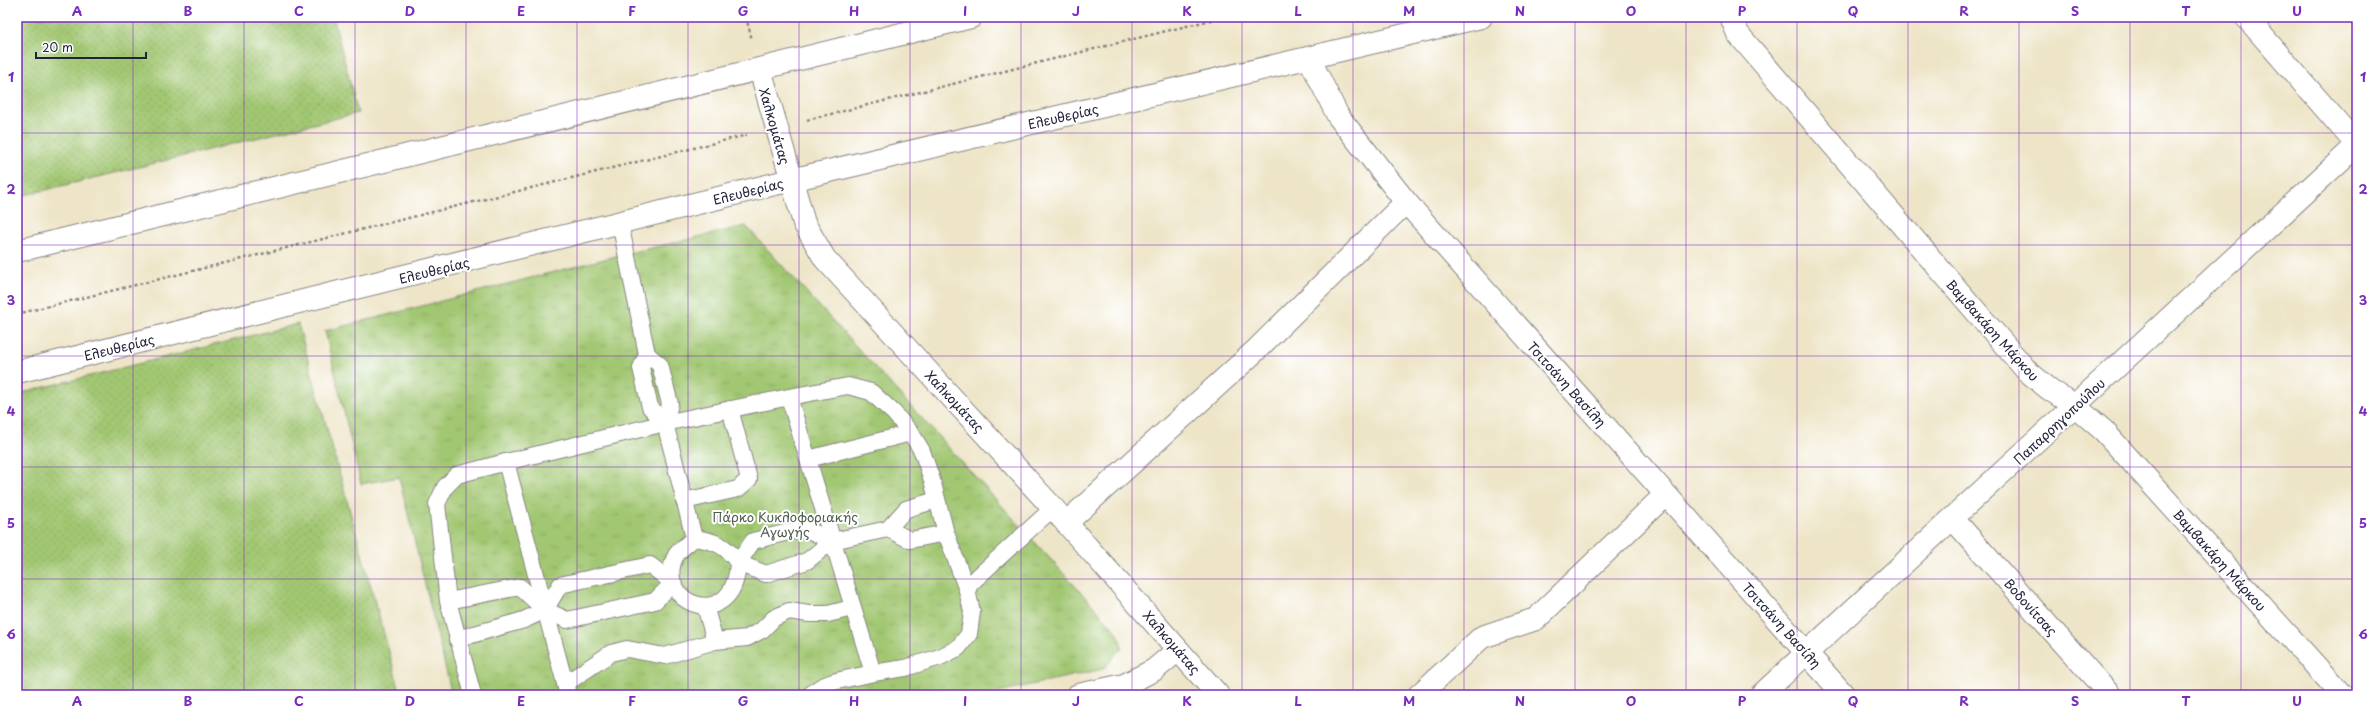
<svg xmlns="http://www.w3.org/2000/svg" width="2374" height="712" font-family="'Playpen Sans',sans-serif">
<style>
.grass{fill:url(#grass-dots);stroke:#627456}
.park{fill:url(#park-tufts);stroke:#627456}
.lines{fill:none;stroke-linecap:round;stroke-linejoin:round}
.service-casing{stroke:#888482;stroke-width:18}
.minor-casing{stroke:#888482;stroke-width:24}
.path{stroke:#888482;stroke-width:2.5;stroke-dasharray:3 3;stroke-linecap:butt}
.service{stroke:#fff;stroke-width:16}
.minor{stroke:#fff;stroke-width:22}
.grid{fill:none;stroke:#7b2cbf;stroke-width:1;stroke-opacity:0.55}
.labels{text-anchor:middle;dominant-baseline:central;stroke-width:4;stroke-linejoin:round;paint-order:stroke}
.street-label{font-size:13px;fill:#22223b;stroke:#fff}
.park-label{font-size:13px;fill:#4f5c4e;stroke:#fff}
.neatline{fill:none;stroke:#7b2cbf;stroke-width:1.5}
.grid-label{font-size:13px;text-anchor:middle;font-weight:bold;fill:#7b2cbf}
</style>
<defs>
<pattern id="grass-dots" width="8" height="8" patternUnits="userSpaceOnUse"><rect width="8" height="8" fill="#a2c772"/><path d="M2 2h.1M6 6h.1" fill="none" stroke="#8bab64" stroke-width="1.8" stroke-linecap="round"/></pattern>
<pattern id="park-tufts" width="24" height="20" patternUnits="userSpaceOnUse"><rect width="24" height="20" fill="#a2c772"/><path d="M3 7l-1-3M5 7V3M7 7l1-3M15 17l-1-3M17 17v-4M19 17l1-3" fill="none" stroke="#8bab64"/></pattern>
</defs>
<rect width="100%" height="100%" fill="#fff"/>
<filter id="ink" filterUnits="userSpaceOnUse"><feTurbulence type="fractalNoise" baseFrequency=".025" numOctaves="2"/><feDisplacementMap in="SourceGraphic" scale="8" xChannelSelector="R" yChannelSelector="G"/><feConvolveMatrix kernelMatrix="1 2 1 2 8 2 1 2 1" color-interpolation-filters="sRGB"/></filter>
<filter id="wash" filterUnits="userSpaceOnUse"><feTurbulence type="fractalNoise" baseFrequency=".012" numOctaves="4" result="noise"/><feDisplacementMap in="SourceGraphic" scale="16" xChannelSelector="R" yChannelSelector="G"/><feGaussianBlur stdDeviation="0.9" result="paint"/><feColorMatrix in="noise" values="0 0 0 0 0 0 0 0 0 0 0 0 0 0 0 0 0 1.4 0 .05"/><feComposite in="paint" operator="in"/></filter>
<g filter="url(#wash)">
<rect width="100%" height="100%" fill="#eee5c8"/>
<!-- grass -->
<g class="grass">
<path d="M 17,17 L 333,17 L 358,113 L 17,197 Z"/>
<path d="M 298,324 L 401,695 L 17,695 L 17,394 Z"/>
</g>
<!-- park -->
<path class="park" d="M 746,226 L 1118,633 L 1122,647 L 1103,669 L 984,695 L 452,695 L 399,477 L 361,484 L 325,331 L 612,257 Z"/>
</g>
<g filter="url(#ink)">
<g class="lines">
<!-- service casing -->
<g class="service-casing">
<g id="service">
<path d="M 620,223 L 647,354 L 641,368 L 650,407 L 665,423 L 694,538"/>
<path d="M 647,354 L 660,365 L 670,404 L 665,423"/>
<path d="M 808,459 L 911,433"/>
<path d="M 684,501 L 738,489 L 749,479 L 730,409"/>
<path d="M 888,529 L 910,540 L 946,533"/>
<path d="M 694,538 C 715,541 726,545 738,563 C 734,637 651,602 676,555 C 680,549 689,543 694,538 Z"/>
<path d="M 832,541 L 804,528 L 753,541 L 738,563 L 766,574 L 807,561 L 832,541 L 888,529 L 906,509 L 937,500"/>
<path d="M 967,590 L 971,583 L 1053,508"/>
<path d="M 448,601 L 520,587 L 545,610 L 567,620 L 655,601 L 673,583 L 650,565 L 560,585 L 545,610 L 524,620 L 457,639"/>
<path d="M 705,606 L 715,641"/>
<path d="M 565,684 L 611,653 L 627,649 L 665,656 L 715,641 L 747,638 L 762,630 L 774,618 L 789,611 L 809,614 L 828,614 L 852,608"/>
<path d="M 473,695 L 448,601 L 437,504 L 445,487 L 457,475 L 506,462"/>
<path d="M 568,695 L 506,462 L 665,423 L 789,397 L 848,386 L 871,392 L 894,413 L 911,433 L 922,451 L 932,480 L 946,533 L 967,590 L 972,612 L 969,634 L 958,648 L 940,657 L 905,668 L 873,673 L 789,397"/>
<path d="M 810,695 C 824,680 854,678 873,673"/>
</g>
</g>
<!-- minor casing -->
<g class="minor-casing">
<g id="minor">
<path d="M 1731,17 L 1738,34 L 2027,371 L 2049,389 L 2075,406 L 2104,431 L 2342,695"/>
<path d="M 2246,17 L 2357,145"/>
<path d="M 1309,58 L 1338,116 L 1406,202 L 1844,695"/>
<path d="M 760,69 L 804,223 L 825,259 L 1053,508 L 1218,695"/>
<path d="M 17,251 L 971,17"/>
<path d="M 17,372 L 791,180 L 1481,17"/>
<path d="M 1953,519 L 2110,695"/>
<path d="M 1066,523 L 1254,352 L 1406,202"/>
<path d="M 1078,695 L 1124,685 L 1154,670 L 1178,650"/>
<path d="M 1419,695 L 1482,637 L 1536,619 L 1665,495"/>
<path d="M 1761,695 L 2357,145"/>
</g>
</g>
<!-- path -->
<g class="path">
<path d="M 746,17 L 752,40"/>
<path d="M 807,120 L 1223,17"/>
<path d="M 17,314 L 747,135"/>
</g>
<!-- service -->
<use href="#service" class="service"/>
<!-- minor -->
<use href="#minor" class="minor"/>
</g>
</g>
<!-- grid -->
<path class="grid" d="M 133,17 L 133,695M 244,17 L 244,695M 355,17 L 355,695M 466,17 L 466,695M 577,17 L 577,695M 688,17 L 688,695M 799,17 L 799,695M 910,17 L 910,695M 1021,17 L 1021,695M 1132,17 L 1132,695M 1242,17 L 1242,695M 1353,17 L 1353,695M 1464,17 L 1464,695M 1575,17 L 1575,695M 1686,17 L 1686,695M 1797,17 L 1797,695M 1908,17 L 1908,695M 2019,17 L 2019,695M 2130,17 L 2130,695M 2241,17 L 2241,695M 17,133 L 2357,133M 17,245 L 2357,245M 17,356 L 2357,356M 17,467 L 2357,467M 17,579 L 2357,579"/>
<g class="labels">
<!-- street labels -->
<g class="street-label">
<text transform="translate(1063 116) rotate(-13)">Ελευθερίας</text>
<text transform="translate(775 126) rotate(74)">Χαλκομάτας</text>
<text transform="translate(748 191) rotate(-14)">Ελευθερίας</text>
<text transform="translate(434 270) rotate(-14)">Ελευθερίας</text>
<text transform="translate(1993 330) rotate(48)">Βαμβακάρη Μάρκου</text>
<text transform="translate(119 347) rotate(-14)">Ελευθερίας</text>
<text transform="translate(1567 384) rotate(48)">Τσιτσάνη Βασίλη</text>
<text transform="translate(955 401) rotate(47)">Χαλκομάτας</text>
<text transform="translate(2059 421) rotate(-43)">Παπαρρηγοπούλου</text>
<text transform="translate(2220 560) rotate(48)">Βαμβακάρη Μάρκου</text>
<text transform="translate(2031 607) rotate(48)">Βοδονίτσας</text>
<text transform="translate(1782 625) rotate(48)">Τσιτσάνη Βασίλη</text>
<text transform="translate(1172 642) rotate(49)">Χαλκομάτας</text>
</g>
<!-- park labels -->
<g class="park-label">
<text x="785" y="516">Πάρκο Κυκλοφοριακής<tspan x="785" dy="15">Αγωγής</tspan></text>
</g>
</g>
<!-- margin -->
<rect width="2374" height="712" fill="none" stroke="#fff" stroke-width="44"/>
<!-- scale -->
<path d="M36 52v6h110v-6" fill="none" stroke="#22223b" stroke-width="2"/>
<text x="42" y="52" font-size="12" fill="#22223b" stroke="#ffffff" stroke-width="3" paint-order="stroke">20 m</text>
<rect x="22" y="22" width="2330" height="668" class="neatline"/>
<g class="grid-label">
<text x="77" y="16">A</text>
<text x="188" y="16">B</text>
<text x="299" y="16">C</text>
<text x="410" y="16">D</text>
<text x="521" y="16">E</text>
<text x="632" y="16">F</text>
<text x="743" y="16">G</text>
<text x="854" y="16">H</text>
<text x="965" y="16">I</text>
<text x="1076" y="16">J</text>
<text x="1187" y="16">K</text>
<text x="1298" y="16">L</text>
<text x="1409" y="16">M</text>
<text x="1520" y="16">N</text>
<text x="1631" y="16">O</text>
<text x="1742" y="16">P</text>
<text x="1853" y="16">Q</text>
<text x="1964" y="16">R</text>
<text x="2075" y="16">S</text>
<text x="2186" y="16">T</text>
<text x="2297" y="16">U</text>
<text x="11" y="82">1</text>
<text x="2363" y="82">1</text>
<text x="11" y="194">2</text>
<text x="2363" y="194">2</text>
<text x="11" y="305">3</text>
<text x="2363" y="305">3</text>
<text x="11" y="416">4</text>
<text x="2363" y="416">4</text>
<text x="11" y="528">5</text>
<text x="2363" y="528">5</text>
<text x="11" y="639">6</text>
<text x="2363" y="639">6</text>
<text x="77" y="706">A</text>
<text x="188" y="706">B</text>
<text x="299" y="706">C</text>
<text x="410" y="706">D</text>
<text x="521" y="706">E</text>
<text x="632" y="706">F</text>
<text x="743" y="706">G</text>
<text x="854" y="706">H</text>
<text x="965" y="706">I</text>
<text x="1076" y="706">J</text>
<text x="1187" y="706">K</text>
<text x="1298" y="706">L</text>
<text x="1409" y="706">M</text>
<text x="1520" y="706">N</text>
<text x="1631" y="706">O</text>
<text x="1742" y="706">P</text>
<text x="1853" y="706">Q</text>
<text x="1964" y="706">R</text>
<text x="2075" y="706">S</text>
<text x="2186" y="706">T</text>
<text x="2297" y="706">U</text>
</g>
</svg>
